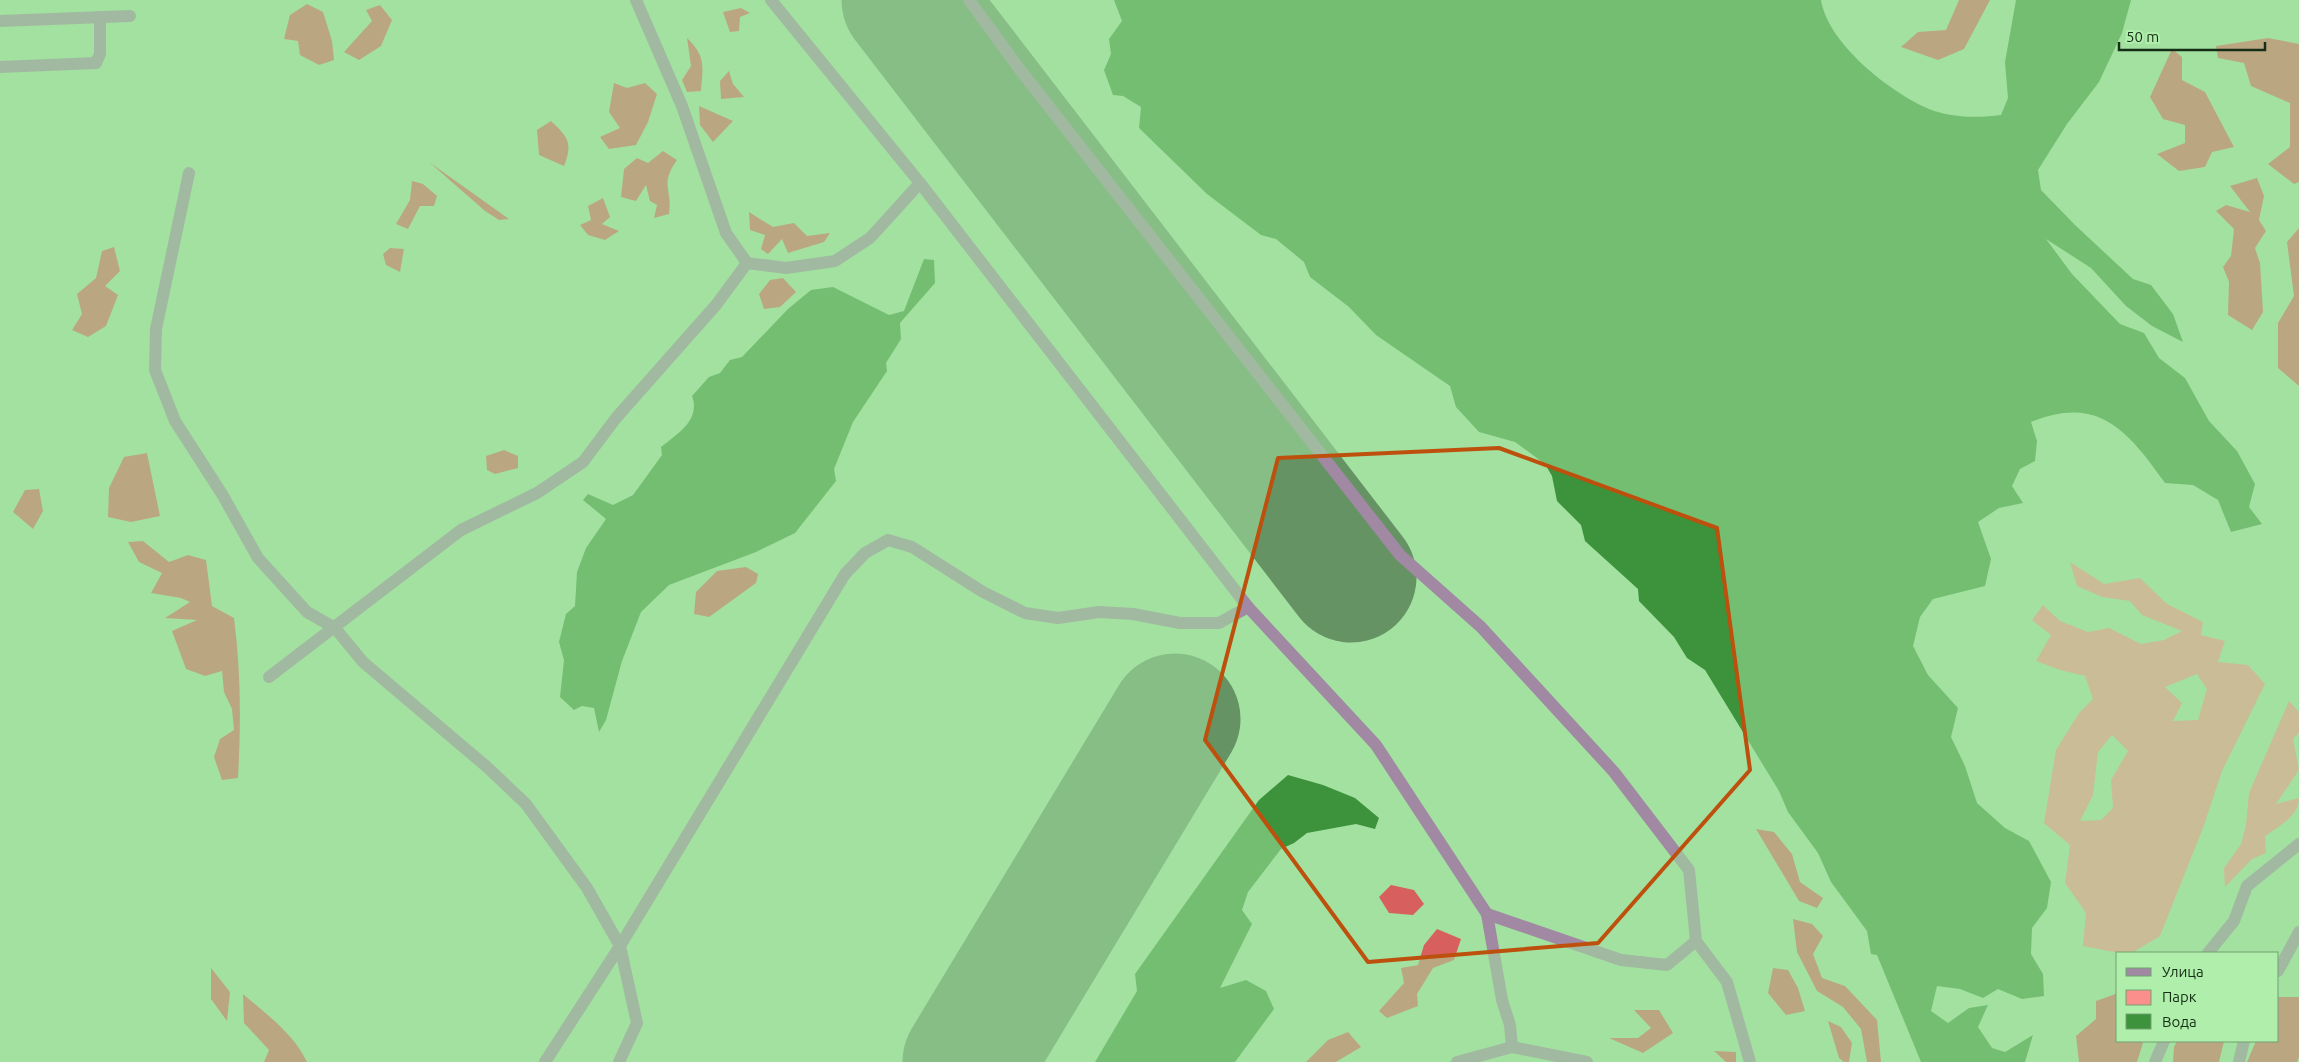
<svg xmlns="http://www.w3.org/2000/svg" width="2299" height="1062" font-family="Ubuntu,sans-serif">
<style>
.green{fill:#fa8f8b;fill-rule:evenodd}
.forest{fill:#d7605e}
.water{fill:#3c933b}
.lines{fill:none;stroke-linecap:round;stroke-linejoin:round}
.runway{stroke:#669364;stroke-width:131}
.minor{stroke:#a188a3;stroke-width:12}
.marked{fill:none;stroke:#be500e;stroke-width:4;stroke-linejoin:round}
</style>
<rect width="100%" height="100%" fill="#a3e1a0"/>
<!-- green -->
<g class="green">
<path d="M 2070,562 L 2104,584 L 2140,578 L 2167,604 L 2203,622 L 2201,635 L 2225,641 L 2218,662 L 2248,665 L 2265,684 L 2222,771 L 2203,828 L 2160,936 L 2132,953 L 2119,953 L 2083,946 L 2086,913 L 2065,883 L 2070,845 L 2044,823 L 2056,750 L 2079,713 L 2093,699 L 2085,676 L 2060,670 L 2036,661 L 2051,635 L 2032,620 L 2043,605 L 2060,621 L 2088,632 L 2109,628 L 2141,644 L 2164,640 L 2182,631 L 2142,615 L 2130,601 L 2102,597 L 2077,586 ZM 2197,674 L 2207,689 L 2198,720 L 2173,721 L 2182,703 L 2165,687 ZM 2112,735 L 2128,751 L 2111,780 L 2113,808 L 2101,820 L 2080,821 L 2093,795 L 2098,752 Z"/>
<path d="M 2289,701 L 2299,712 L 2299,733 L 2293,739 L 2299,770 L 2276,804 L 2299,798 C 2299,817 2278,826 2265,836 L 2266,853 L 2252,859 L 2225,887 L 2224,868 L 2241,844 L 2246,825 L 2249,793 Z"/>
</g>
<!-- forest -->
<g class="forest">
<path d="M 1959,0 L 1990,0 L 1964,49 L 1938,60 L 1901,47 L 1918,32 L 1946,30 Z"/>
<path d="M 307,4 L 323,12 L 332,41 L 334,60 L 319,65 L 300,55 L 298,41 L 284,39 L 290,15 Z"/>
<path d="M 380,5 L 392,20 L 381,46 L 359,60 L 344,52 L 372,21 L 366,10 Z"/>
<path d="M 741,8 L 750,13 L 740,17 L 739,31 L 730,32 L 723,12 Z"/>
<path d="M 687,38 C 706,56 703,67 701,91 L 687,92 L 682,80 L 691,66 Z"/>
<path d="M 2268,38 L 2299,44 L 2299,182 L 2294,184 L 2268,164 L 2290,147 L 2290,103 L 2251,86 L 2244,63 L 2218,58 L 2216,46 Z"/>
<path d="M 2172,49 L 2182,57 L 2182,80 L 2205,92 L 2234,147 L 2212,152 L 2205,167 L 2179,171 L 2157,154 L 2185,143 L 2185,125 L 2163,119 L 2150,97 Z"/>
<path d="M 729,71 L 733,84 L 744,97 L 721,99 L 720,81 Z"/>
<path d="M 614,83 L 627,88 L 645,83 L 657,94 L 648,122 L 636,145 L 609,149 L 600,137 L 620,128 L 609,112 Z"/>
<path d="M 699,106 L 733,121 L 713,142 L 700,125 Z"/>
<path d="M 551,121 C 568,137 573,143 564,166 L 539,155 L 537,130 Z"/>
<path d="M 663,151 L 677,160 C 659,185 673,189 669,214 L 654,218 L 657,205 L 650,201 L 646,185 L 636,201 L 621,197 L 624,169 L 637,158 L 648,163 Z"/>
<path d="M 429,162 L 509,219 L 499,220 L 485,211 Z"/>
<path d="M 2257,178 L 2264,196 L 2259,220 L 2266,231 L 2255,248 L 2260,263 L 2263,312 L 2252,330 L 2228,315 L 2229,282 L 2223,267 L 2231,256 L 2234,229 L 2216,211 L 2226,205 L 2250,212 L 2230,186 Z"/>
<path d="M 412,181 L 423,184 L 437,196 L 434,206 L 420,206 L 408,229 L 396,224 L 410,200 Z"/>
<path d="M 603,198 L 610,217 L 602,224 L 619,231 L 605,240 L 588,235 L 580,225 L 591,220 L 588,206 Z"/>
<path d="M 749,212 L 773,227 L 794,223 L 807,236 L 830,233 L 824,242 L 788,253 L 782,239 L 768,254 L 761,249 L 765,235 L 750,230 Z"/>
<path d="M 2299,228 L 2299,386 L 2278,368 L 2278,323 L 2294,296 L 2287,242 Z"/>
<path d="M 114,247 L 120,271 L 105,286 L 118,295 L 106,326 L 88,337 L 72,330 L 82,314 L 77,294 L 96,278 L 102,251 Z"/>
<path d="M 390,248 L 404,249 L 400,272 L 386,265 L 383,254 Z"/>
<path d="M 783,278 L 796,292 L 780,307 L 764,309 L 759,294 L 770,280 Z"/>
<path d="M 504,450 L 518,456 L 518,468 L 495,474 L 487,470 L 486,456 Z"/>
<path d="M 147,453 L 160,516 L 131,522 L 108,517 L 109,488 L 124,457 Z"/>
<path d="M 39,489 L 43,511 L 33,529 L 13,512 L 25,490 Z"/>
<path d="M 143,541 L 169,562 L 188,555 L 206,560 L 212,606 L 234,618 C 241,672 241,724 238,778 L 222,780 L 214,757 L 220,739 L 234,730 L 232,709 L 224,692 L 222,671 L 205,676 L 186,669 L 172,631 L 197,620 L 165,618 L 190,602 L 181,598 L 151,593 L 162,573 L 139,562 L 128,542 Z"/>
<path d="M 746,567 L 758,574 L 756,583 L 709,617 L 694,614 L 696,592 L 717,571 Z"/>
<path d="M 1756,829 L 1774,832 L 1792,854 L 1800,882 L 1823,898 L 1817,908 L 1799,901 Z"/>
<path d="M 1391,885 L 1414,890 L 1424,904 L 1413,915 L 1389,913 L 1379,897 Z"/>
<path d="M 1793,919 L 1812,924 L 1823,936 L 1813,954 L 1822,978 L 1845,986 L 1877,1020 L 1881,1062 L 1867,1062 L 1861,1029 L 1843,1007 L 1817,991 L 1797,952 Z"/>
<path d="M 1437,929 L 1461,939 L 1454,960 L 1433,968 L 1417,994 L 1418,1006 L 1387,1018 L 1379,1011 L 1404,983 L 1401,968 L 1418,965 L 1424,945 Z"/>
<path d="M 211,968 L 230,992 L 227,1021 L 211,999 Z"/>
<path d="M 1773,968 L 1788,970 L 1798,988 L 1805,1011 L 1786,1015 L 1768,993 Z"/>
<path d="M 2118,993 L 2118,1041 L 2141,1041 L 2143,1043 L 2137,1062 L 2079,1062 L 2076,1036 L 2096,1019 L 2096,1001 Z"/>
<path d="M 243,994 C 266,1014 294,1034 307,1062 L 264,1062 L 269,1050 L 244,1023 Z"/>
<path d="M 2278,997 L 2299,997 L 2299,1057 L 2297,1062 L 2247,1062 L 2256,1041 L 2278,1041 Z"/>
<path d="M 1634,1010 L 1659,1010 L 1673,1033 L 1643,1053 L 1609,1038 L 1638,1038 L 1651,1028 Z"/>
<path d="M 1828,1021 L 1841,1027 L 1852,1043 L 1849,1062 L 1844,1062 L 1839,1058 Z"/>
<path d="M 1348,1032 L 1361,1047 L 1336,1062 L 1306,1062 L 1328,1040 Z"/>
<path d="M 2177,1041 L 2224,1041 L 2219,1062 L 2173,1062 L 2174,1047 Z"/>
<path d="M 1714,1051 L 1736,1052 L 1736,1062 L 1726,1062 Z"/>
</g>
<!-- water -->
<g class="water">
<path d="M 1114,0 L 1821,0 C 1828,44 1890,92 1929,109 C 1951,118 1979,118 2001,115 L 2008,98 L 2005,62 L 2016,0 L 2131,0 L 2122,33 L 2099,82 L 2067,124 L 2038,170 L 2041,190 L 2075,225 L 2133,279 L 2151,285 L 2173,314 L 2183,342 L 2152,326 L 2126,306 L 2091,268 L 2046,239 L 2072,274 L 2120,324 L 2144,333 L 2159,358 L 2185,378 L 2209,421 L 2237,451 L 2255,484 L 2249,507 L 2262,524 L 2231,532 L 2218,500 L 2193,485 L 2165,483 C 2128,431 2099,394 2031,422 L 2037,441 L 2035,461 L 2020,469 L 2012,486 L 2023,503 L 1999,508 L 1978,522 L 1991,559 L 1985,586 L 1933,599 L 1920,617 L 1913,646 L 1928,675 L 1958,708 L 1951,737 L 1965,766 L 1977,803 L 2005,828 L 2029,841 L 2051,882 L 2047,908 L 2032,928 L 2031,954 L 2043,974 L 2044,996 L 2022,999 L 1998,989 L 1983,998 L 1960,989 L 1937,986 L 1931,1011 L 1948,1023 L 1969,1008 L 1988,1005 L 1978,1027 L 1992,1048 L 2005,1052 L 2033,1035 L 2025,1062 L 1921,1062 L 1877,955 L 1871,954 L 1867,931 L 1831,882 L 1818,853 L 1788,812 L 1779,791 L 1705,670 L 1687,658 L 1674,637 L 1639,601 L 1638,589 L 1585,541 L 1581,525 L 1557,501 L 1552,476 L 1545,464 L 1515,442 L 1479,432 L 1456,407 L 1450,386 L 1376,335 L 1349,307 L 1310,277 L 1304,262 L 1276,239 L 1261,235 L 1207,194 L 1139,128 L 1141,107 L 1123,96 L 1113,95 L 1104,70 L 1111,54 L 1109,39 L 1122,21 Z"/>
<path d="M 924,259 L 934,260 L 935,283 L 900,323 L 901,339 L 886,363 L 887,371 L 853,422 L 834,469 L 836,481 L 795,533 L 756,552 L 669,585 L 641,612 L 622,661 L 606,720 L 599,732 L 594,708 L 582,706 L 574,710 L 560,697 L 564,660 L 559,642 L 566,614 L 575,606 L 577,572 L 586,548 L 606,519 L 583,500 L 588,494 L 613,505 L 633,495 L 662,455 L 661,447 C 677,434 701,420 692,396 L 709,377 L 720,373 L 730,360 L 742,357 L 788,309 L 811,290 L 833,287 L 889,315 L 904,311 Z"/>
<path d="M 1288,775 L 1323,785 L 1355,798 L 1379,818 L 1375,829 L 1356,824 L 1307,833 L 1294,843 L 1281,849 L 1248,892 L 1242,910 L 1252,924 L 1220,988 L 1246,980 L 1266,991 L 1274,1009 L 1235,1062 L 1095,1062 L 1137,991 L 1135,974 L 1259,800 Z"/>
</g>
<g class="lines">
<!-- runway -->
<g class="runway">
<path d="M 907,0 L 1351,577"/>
<path d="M 968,1062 L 1175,719"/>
</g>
<!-- minor -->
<g class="minor">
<path d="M 636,0 L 682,106 L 726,233 L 747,263 L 786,268 L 835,261 L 870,238 L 920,183"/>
<path d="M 771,0 L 920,183 L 1248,607 L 1376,745 L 1487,914 L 1621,960 L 1667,965 L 1696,941"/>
<path d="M 969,0 L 1021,71 L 1400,555 L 1481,627 L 1614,772 L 1689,870 L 1696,941 L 1727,982 L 1750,1062"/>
<path d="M 0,21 L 130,16"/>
<path d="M 0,67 L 96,63 L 100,54 L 100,17"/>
<path d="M 189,173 L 156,329 L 155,370 L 175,421 L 222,494 L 258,558 L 307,612 L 335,628 L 363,662 L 487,767 L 526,804 L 587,888 L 620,946 L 637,1023 L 619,1062"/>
<path d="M 269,677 L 461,530 L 537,493 L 583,462 L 616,418 L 716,305 L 747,263"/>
<path d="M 1487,914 L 1502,1000 L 1510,1025 L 1512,1047"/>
<path d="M 2208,953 L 2234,921 L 2247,886 L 2299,844"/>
<path d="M 2278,971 L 2299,932"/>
<path d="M 545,1062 L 620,946 L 845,574 L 865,553 L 888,540 L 912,547 L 983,592 L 1025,613 L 1058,618 L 1099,612 L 1133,614 L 1180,623 L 1219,623 L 1248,607"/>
<path d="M 1457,1062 L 1512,1047 L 1587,1062"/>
<path d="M 2155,1062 L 2164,1041"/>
<path d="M 2239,1062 L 2244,1041"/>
</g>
</g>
<!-- marked area -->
<path d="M0 0H2299V1062H0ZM 1499,448 L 1717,528 L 1750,770 L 1598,943 L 1368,962 L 1205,740 L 1278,458 Z" fill="#a3e1a0" fill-opacity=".55" fill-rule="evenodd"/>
<path class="marked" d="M 1499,448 L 1717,528 L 1750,770 L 1598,943 L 1368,962 L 1205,740 L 1278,458 Z"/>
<!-- legend -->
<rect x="2116" y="952" width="162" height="90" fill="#b0eeac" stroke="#72a170"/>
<rect x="2126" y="968" width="25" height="8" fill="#a188a3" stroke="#72a170"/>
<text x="2162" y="977" font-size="15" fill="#162e15">Улица</text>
<rect x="2126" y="990" width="25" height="15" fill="#fa8f8b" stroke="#72a170"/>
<text x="2162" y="1002" font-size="15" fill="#162e15">Парк</text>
<rect x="2126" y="1014" width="25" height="15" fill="#3c933b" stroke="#72a170"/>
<text x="2162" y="1027" font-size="15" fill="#162e15">Вода</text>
<!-- scale -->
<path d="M2119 42v8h146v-8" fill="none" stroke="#162e15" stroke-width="2.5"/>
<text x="2126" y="42" font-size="15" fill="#162e15" stroke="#b0eeac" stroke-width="4" paint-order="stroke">50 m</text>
</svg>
